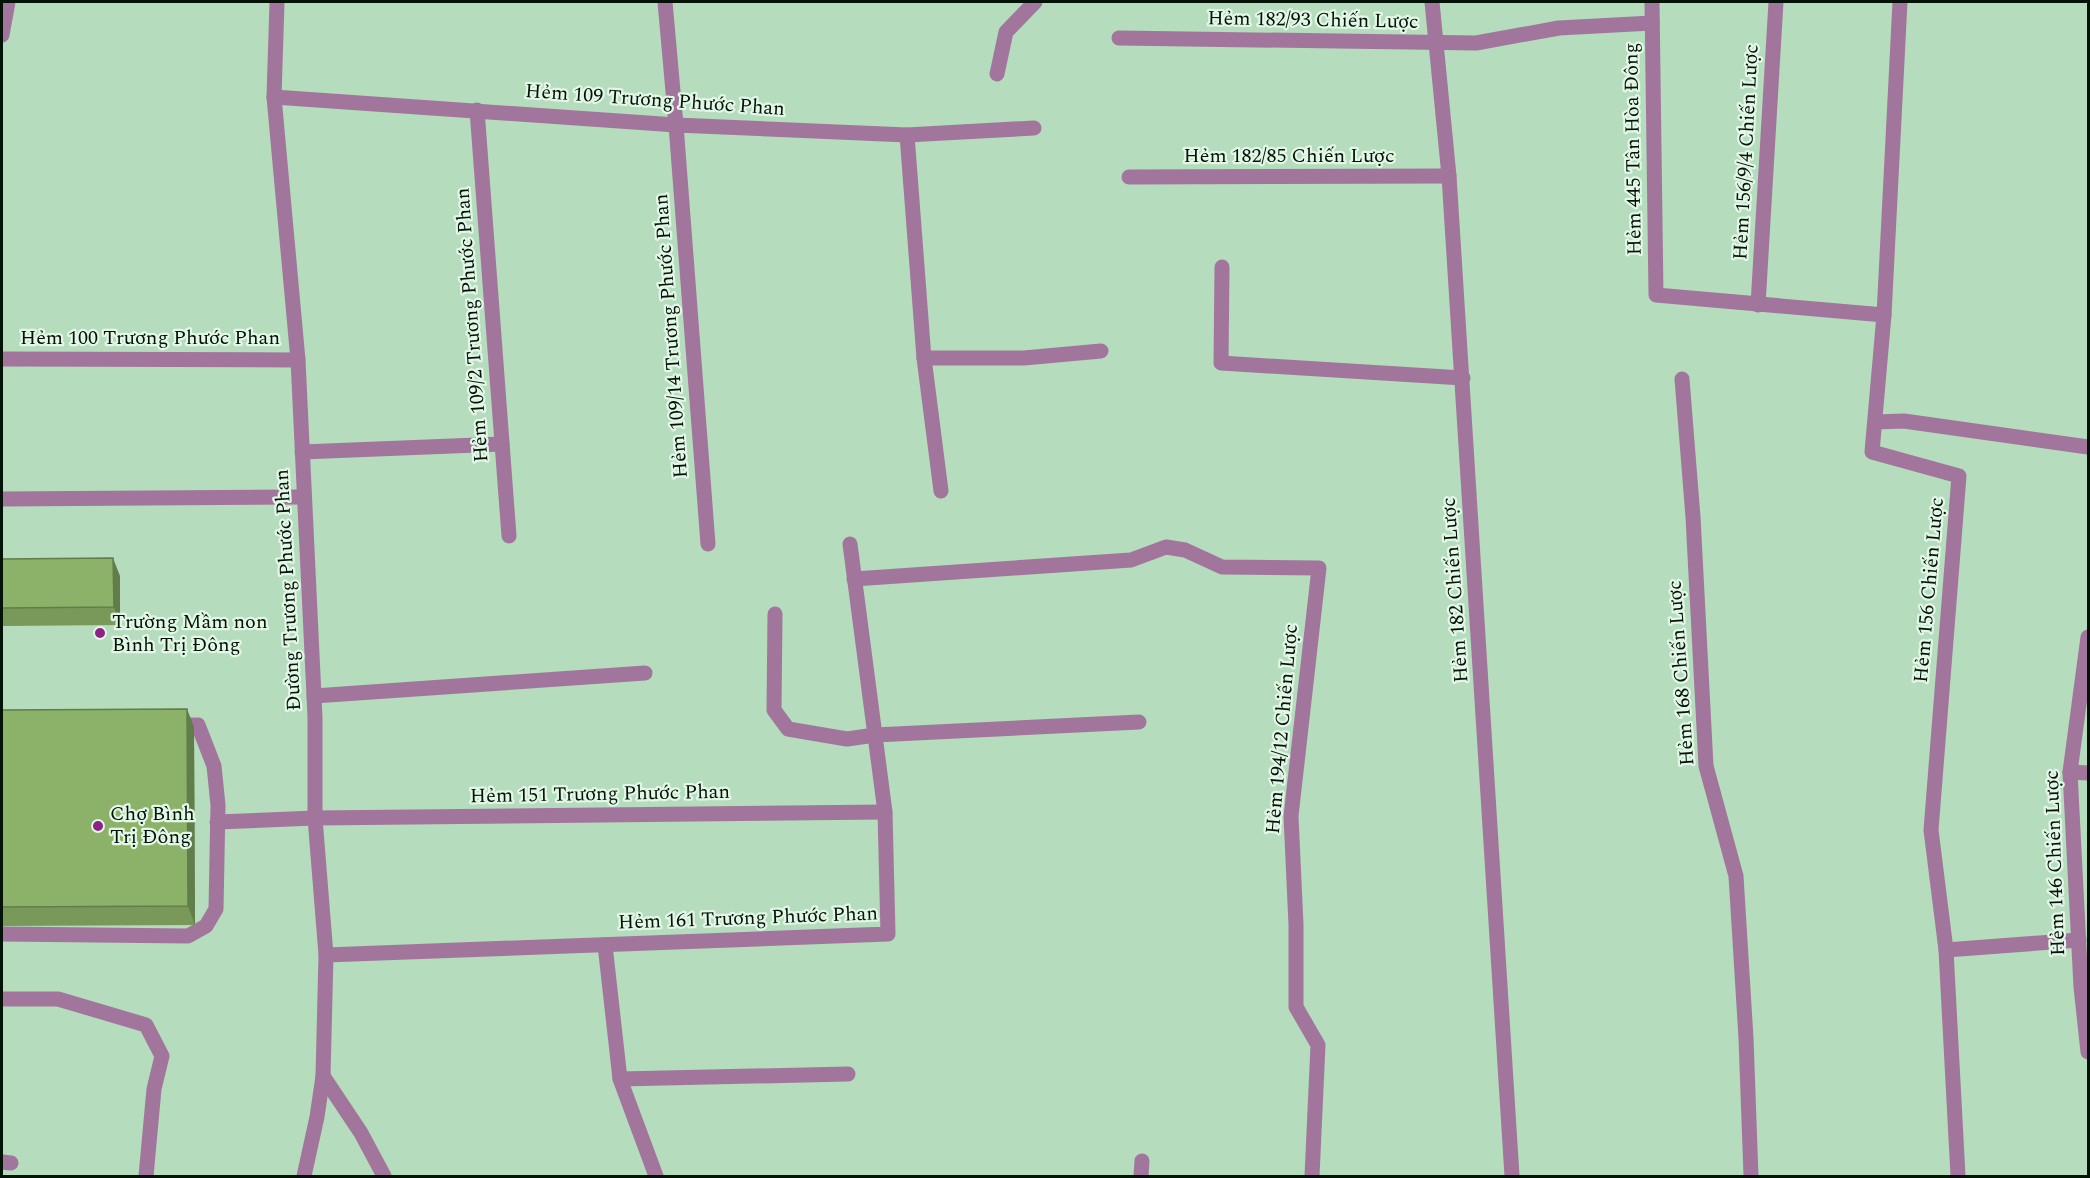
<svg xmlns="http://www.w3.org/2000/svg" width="2090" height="1178" font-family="Spectral,serif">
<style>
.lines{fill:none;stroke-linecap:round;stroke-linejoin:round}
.minor{stroke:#a2769c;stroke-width:15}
.wall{fill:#789959}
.shaded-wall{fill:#617d49}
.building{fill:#8bb268;stroke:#617d49;stroke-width:1.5}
.poi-dot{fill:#8e2286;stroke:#e3f7e7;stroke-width:2}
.labels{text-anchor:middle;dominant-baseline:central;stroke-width:4.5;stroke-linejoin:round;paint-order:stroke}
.street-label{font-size:20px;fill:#041208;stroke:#e3f7e7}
.poi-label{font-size:20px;fill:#041208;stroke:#e3f7e7;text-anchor:start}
</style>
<rect width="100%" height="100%" fill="#b4dcbd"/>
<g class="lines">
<!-- minor -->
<g class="minor">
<path d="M 277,2 L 274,97 L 298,360 L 315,717 L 315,818 L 326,955 L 323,1076 L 317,1117 L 304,1176"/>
<path d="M 665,2 L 676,125 L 708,544"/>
<path d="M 1432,2 L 1449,176 L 1512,1176"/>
<path d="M 1652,2 L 1656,295 L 1884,315"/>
<path d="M 1900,2 L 1884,315 L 1872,452 L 1959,476 L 1931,830 L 1946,950 L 1958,1176"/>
<path d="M 2,35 L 8,2"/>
<path d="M 1119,38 L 1476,43 L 1559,28 L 1652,23"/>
<path d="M 997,74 L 1006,32 L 1035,2"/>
<path d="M 274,97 L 676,125 L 907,135 L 1034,128"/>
<path d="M 477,110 L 509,536"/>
<path d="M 907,135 L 924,358 L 941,491"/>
<path d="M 1129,177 L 1449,176"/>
<path d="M 1222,267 L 1221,363 L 1463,378"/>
<path d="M 1758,305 L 1776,2"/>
<path d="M 924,358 L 1024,358 L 1101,351"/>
<path d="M 2,359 L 298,360"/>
<path d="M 1682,379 L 1693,517 L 1706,766 L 1736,876 L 1746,1038 L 1751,1176"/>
<path d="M 1875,422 L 1904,421 L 2088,447"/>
<path d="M 302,452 L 502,444"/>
<path d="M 2,499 L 304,497"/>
<path d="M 854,579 L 1131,560 L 1166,547 L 1185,550 L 1222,567 L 1319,568 L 1291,816 L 1296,925 L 1296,1007 L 1318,1045 L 1312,1176"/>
<path d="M 775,614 L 774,710 L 788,729 L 847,739 L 875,735 L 1139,722"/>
<path d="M 2088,637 L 2070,772 L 2081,987 L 2088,1052"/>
<path d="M 314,696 L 645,673"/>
<path d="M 2070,772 L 2088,773"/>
<path d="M 217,822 L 315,818 L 885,812"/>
<path d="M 2,934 L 188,936 L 206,926 L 216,909 L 218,805 L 214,766 L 198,725 L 174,725"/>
<path d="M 605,945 L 620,1079 L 656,1176"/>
<path d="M 1946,950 L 2079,940"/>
<path d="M 326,955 L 888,934 L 885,812 L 850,544"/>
<path d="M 2,999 L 58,999 L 146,1025 L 162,1056 L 154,1089 L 146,1176"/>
<path d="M 323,1076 L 361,1133 L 384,1176"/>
<path d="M 620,1079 L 848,1074"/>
<path d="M 2,1162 L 11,1163"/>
<path d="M 1141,1176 L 1142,1161"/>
</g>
</g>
<!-- wall -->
<g class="wall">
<path d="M 2,559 L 120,576 L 120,625 L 2,626 Z"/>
<path d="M 2,710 L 194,727 L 195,925 L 2,926 Z"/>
</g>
<!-- shaded-wall -->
<g class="shaded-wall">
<path d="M 113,558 L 120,576 L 120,625 L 114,607 Z"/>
<path d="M 187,709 L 194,727 L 195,925 L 188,906 Z"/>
</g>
<!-- building -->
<g class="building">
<path d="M 113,558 L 114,607 L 2,608 L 2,559 Z"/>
<path d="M 187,709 L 188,906 L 2,907 L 2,710 Z"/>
</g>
<!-- markers -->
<g class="poi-dot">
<circle cx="100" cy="633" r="6"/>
<circle cx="98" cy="826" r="6"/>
</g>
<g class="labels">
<!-- street labels -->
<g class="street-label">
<text transform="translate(1313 20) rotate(1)">Hẻm 182/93 Chiến Lược</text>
<text transform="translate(655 100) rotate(4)">Hẻm 109 Trương Phước Phan</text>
<text transform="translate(1633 149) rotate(-91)">Hẻm 445 Tân Hòa Đông</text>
<text transform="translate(1746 152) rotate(-87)">Hẻm 156/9/4 Chiến Lược</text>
<text x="1289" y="156">Hẻm 182/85 Chiến Lược</text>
<text transform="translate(472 325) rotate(-94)">Hẻm 109/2 Trương Phước Phan</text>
<text transform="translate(671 336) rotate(-94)">Hẻm 109/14 Trương Phước Phan</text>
<text x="150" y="338">Hẻm 100 Trương Phước Phan</text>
<text transform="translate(288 590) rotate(-93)">Đường Trương Phước Phan</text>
<text transform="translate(1455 590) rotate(-94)">Hẻm 182 Chiến Lược</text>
<text transform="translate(1929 590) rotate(-85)">Hẻm 156 Chiến Lược</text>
<text transform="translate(1681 673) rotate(-94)">Hẻm 168 Chiến Lược</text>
<text transform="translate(1282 729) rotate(-85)">Hẻm 194/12 Chiến Lược</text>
<text transform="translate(600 794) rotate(-1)">Hẻm 151 Trương Phước Phan</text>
<text transform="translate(2055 863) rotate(-92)">Hẻm 146 Chiến Lược</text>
<text transform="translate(748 918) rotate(-2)">Hẻm 161 Trương Phước Phan</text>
</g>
<!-- poi labels -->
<g class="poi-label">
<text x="112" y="622">Trường Mầm non<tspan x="112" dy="23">Bình Trị Đông</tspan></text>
<text x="110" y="814">Chợ Bình<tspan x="110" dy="23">Trị Đông</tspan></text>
</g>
</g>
<!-- border -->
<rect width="2090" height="1178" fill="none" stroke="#041208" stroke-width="6"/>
</svg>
